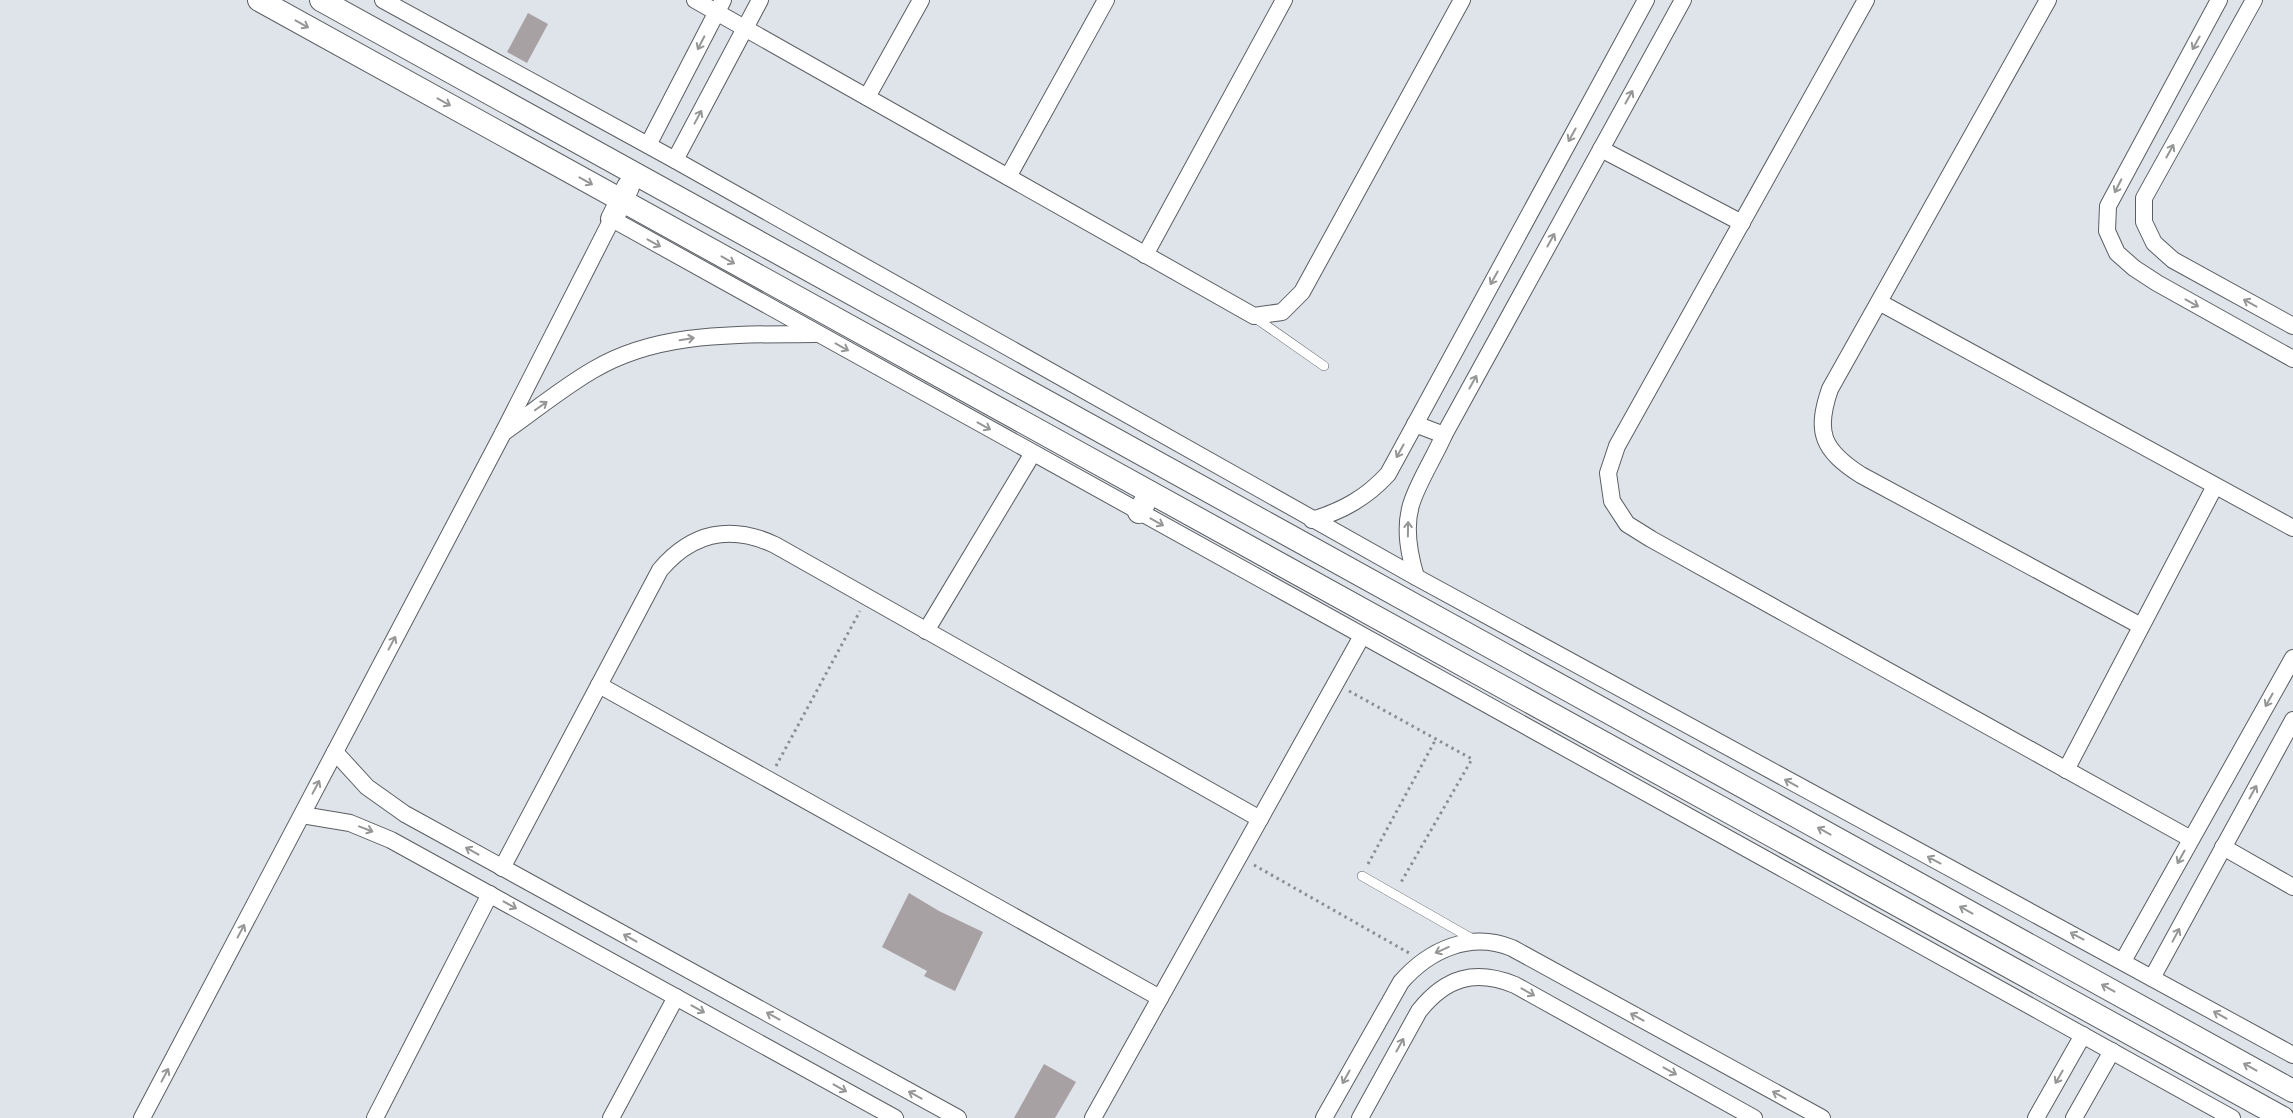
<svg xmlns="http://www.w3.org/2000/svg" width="2293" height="1118" font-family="Arial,sans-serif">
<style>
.building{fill:#a8a1a4}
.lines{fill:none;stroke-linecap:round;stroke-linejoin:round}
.lane-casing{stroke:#5a5e63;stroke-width:10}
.street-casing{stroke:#5a5e63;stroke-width:18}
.secondary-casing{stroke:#5a5e63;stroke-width:24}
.path{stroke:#8b8f93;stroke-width:3;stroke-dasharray:2.5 4;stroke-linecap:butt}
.lane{stroke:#fff;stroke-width:9}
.street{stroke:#fff;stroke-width:16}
.secondary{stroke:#fff;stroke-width:22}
.oneway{stroke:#959696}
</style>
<rect width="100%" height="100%" fill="#dee4e9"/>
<!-- building -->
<g class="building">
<path d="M 528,13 L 548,24 L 527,63 L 507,52 Z"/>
<path d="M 909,893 L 939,911 L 983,932 L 955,991 L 924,976 L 927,971 L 882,947 Z"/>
<path d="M 1044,1064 L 1076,1082 L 1055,1118 L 1014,1118 Z"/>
</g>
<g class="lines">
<!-- lane casing -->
<g class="lane-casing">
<g id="lane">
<path d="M 1254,317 L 1324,366"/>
<path d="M 1362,876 L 1476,941"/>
</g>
</g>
<!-- street casing -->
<g class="street-casing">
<g id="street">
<path d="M 383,0 L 675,160 L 1416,577 L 2293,1055"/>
<path d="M 695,0 L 1254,316 L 1282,312 L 1302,292 L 1462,0"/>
<path d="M 1866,0 L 1617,446 L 1608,473 L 1612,501 L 1627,524 L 1651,539 L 2191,839"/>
<path d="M 2048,0 L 1830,389 C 1815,432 1822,450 1861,475 L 2141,626"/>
<path d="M 2219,0 L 2108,206 L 2107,231 L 2117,253 L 2134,268 L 2157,283 L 2293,359"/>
<path d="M 2254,0 L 2144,198 L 2144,222 L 2154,243 L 2173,260 L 2293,326"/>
<path d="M 867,97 L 921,0"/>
<path d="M 648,145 L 723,0"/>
<path d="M 1601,149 L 1742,223"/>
<path d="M 675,160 L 760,0"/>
<path d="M 1008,177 L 1106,0"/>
<path d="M 1145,255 L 1284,0"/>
<path d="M 1879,302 L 2293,528"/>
<path d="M 1415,424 L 1444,435"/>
<path d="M 503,433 C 533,412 562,388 593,370 C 660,330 741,335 815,334"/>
<path d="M 1312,520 C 1342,511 1366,498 1388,474 L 1646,0"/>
<path d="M 1416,577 C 1409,554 1404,529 1411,505 C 1417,484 1435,456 1444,435 L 1683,0"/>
<path d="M 926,631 L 1033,453"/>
<path d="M 599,685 L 1160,998"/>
<path d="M 335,752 L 367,787 L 405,814 L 958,1118"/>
<path d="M 2066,770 L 2215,486"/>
<path d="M 302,815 L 350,823 L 391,840 L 895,1118"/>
<path d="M 2223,847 L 2293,887"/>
<path d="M 502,868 L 660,570 C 692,532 731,524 775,545 L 1260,819"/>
<path d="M 2123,961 L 2293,658"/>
<path d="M 2152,978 L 2293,720"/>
<path d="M 142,1118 L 502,435 L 612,219 L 2232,1118"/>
<path d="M 375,1118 L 490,894"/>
<path d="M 611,1118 L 676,997"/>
<path d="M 1093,1118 L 1362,636"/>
<path d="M 1324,1118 L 1401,982 C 1429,950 1470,931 1512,948 L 1822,1118"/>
<path d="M 1360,1118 L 1419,1011 C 1446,977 1475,969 1515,985 L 1754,1118"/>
<path d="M 2036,1118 L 2083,1035"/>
<path d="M 2074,1118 L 2112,1051"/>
</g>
</g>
<!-- secondary casing -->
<g class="secondary-casing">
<g id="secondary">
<path d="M 259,0 L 2283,1118"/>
<path d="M 321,0 L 2293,1091"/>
<path d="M 612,219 L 628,187"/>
<path d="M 1139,512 L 1150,493"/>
</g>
</g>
<!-- path -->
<g class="path">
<path d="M 1349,691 L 1472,759 L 1400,884"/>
<path d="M 776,766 L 860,611"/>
<path d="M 1368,864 L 1436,739"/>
<path d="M 1254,865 L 1409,953"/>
</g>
<!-- lane -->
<use href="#lane" class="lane"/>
<!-- street -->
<use href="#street" class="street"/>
<!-- secondary -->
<use href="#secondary" class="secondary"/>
</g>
<!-- one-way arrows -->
<defs><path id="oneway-shaft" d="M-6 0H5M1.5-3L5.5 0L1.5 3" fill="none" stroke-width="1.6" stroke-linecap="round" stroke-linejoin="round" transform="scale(1.25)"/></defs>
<g class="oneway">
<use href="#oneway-shaft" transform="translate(302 24) rotate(29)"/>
<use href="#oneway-shaft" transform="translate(701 43) rotate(117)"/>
<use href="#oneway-shaft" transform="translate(2196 43) rotate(119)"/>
<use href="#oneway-shaft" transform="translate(1629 97) rotate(-61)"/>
<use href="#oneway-shaft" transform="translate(444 102) rotate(29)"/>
<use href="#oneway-shaft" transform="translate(698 117) rotate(-62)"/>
<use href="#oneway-shaft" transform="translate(1572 135) rotate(119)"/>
<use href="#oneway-shaft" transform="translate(2170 151) rotate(-61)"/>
<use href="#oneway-shaft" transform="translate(586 181) rotate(29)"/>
<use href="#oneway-shaft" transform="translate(2118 186) rotate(117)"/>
<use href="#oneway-shaft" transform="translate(1551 240) rotate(-61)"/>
<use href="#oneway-shaft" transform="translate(654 243) rotate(29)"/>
<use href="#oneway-shaft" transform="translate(728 260) rotate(29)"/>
<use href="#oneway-shaft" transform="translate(1494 278) rotate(119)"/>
<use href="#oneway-shaft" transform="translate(2192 303) rotate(29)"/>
<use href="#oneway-shaft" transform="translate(2250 303) rotate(-151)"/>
<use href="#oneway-shaft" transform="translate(687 339) rotate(-9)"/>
<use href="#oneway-shaft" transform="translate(842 347) rotate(29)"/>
<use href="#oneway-shaft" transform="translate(1473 382) rotate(-61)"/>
<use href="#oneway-shaft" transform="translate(541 406) rotate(-35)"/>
<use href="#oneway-shaft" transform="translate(984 426) rotate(29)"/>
<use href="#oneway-shaft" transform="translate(1400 451) rotate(119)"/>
<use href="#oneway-shaft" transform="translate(1157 522) rotate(29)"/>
<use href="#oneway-shaft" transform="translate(1408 529) rotate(-89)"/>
<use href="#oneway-shaft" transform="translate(392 643) rotate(-62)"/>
<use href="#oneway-shaft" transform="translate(2269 700) rotate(119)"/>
<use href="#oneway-shaft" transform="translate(1791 783) rotate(-151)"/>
<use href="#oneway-shaft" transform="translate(316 787) rotate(-62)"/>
<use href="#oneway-shaft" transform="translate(2253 792) rotate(-61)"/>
<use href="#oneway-shaft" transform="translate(366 829) rotate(21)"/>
<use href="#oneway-shaft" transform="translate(1824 831) rotate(-151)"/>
<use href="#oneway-shaft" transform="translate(472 851) rotate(-151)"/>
<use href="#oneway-shaft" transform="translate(2181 857) rotate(119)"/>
<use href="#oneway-shaft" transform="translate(1934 860) rotate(-152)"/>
<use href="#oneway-shaft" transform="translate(510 905) rotate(29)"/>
<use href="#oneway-shaft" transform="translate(1966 910) rotate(-151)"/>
<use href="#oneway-shaft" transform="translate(241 931) rotate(-62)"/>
<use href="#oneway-shaft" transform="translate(2176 935) rotate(-62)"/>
<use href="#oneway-shaft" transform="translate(2077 936) rotate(-152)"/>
<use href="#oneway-shaft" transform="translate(630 938) rotate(-151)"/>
<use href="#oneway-shaft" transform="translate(1442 950) rotate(156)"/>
<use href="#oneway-shaft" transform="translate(2108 988) rotate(-151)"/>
<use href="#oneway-shaft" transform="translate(1528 992) rotate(29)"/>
<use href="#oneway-shaft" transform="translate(698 1009) rotate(29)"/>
<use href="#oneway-shaft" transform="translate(2220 1015) rotate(-151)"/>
<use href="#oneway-shaft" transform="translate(773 1016) rotate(-151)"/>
<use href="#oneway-shaft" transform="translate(1637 1017) rotate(-151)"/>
<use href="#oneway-shaft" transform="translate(1400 1045) rotate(-61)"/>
<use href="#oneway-shaft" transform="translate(2250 1067) rotate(-151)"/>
<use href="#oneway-shaft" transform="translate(1670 1071) rotate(29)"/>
<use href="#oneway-shaft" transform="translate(165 1075) rotate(-62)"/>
<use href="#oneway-shaft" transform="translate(1346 1077) rotate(119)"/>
<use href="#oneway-shaft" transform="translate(2059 1077) rotate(120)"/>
<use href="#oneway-shaft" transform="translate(840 1088) rotate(29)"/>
<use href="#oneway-shaft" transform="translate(915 1095) rotate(-151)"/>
<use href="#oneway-shaft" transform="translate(1779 1095) rotate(-151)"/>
</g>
</svg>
